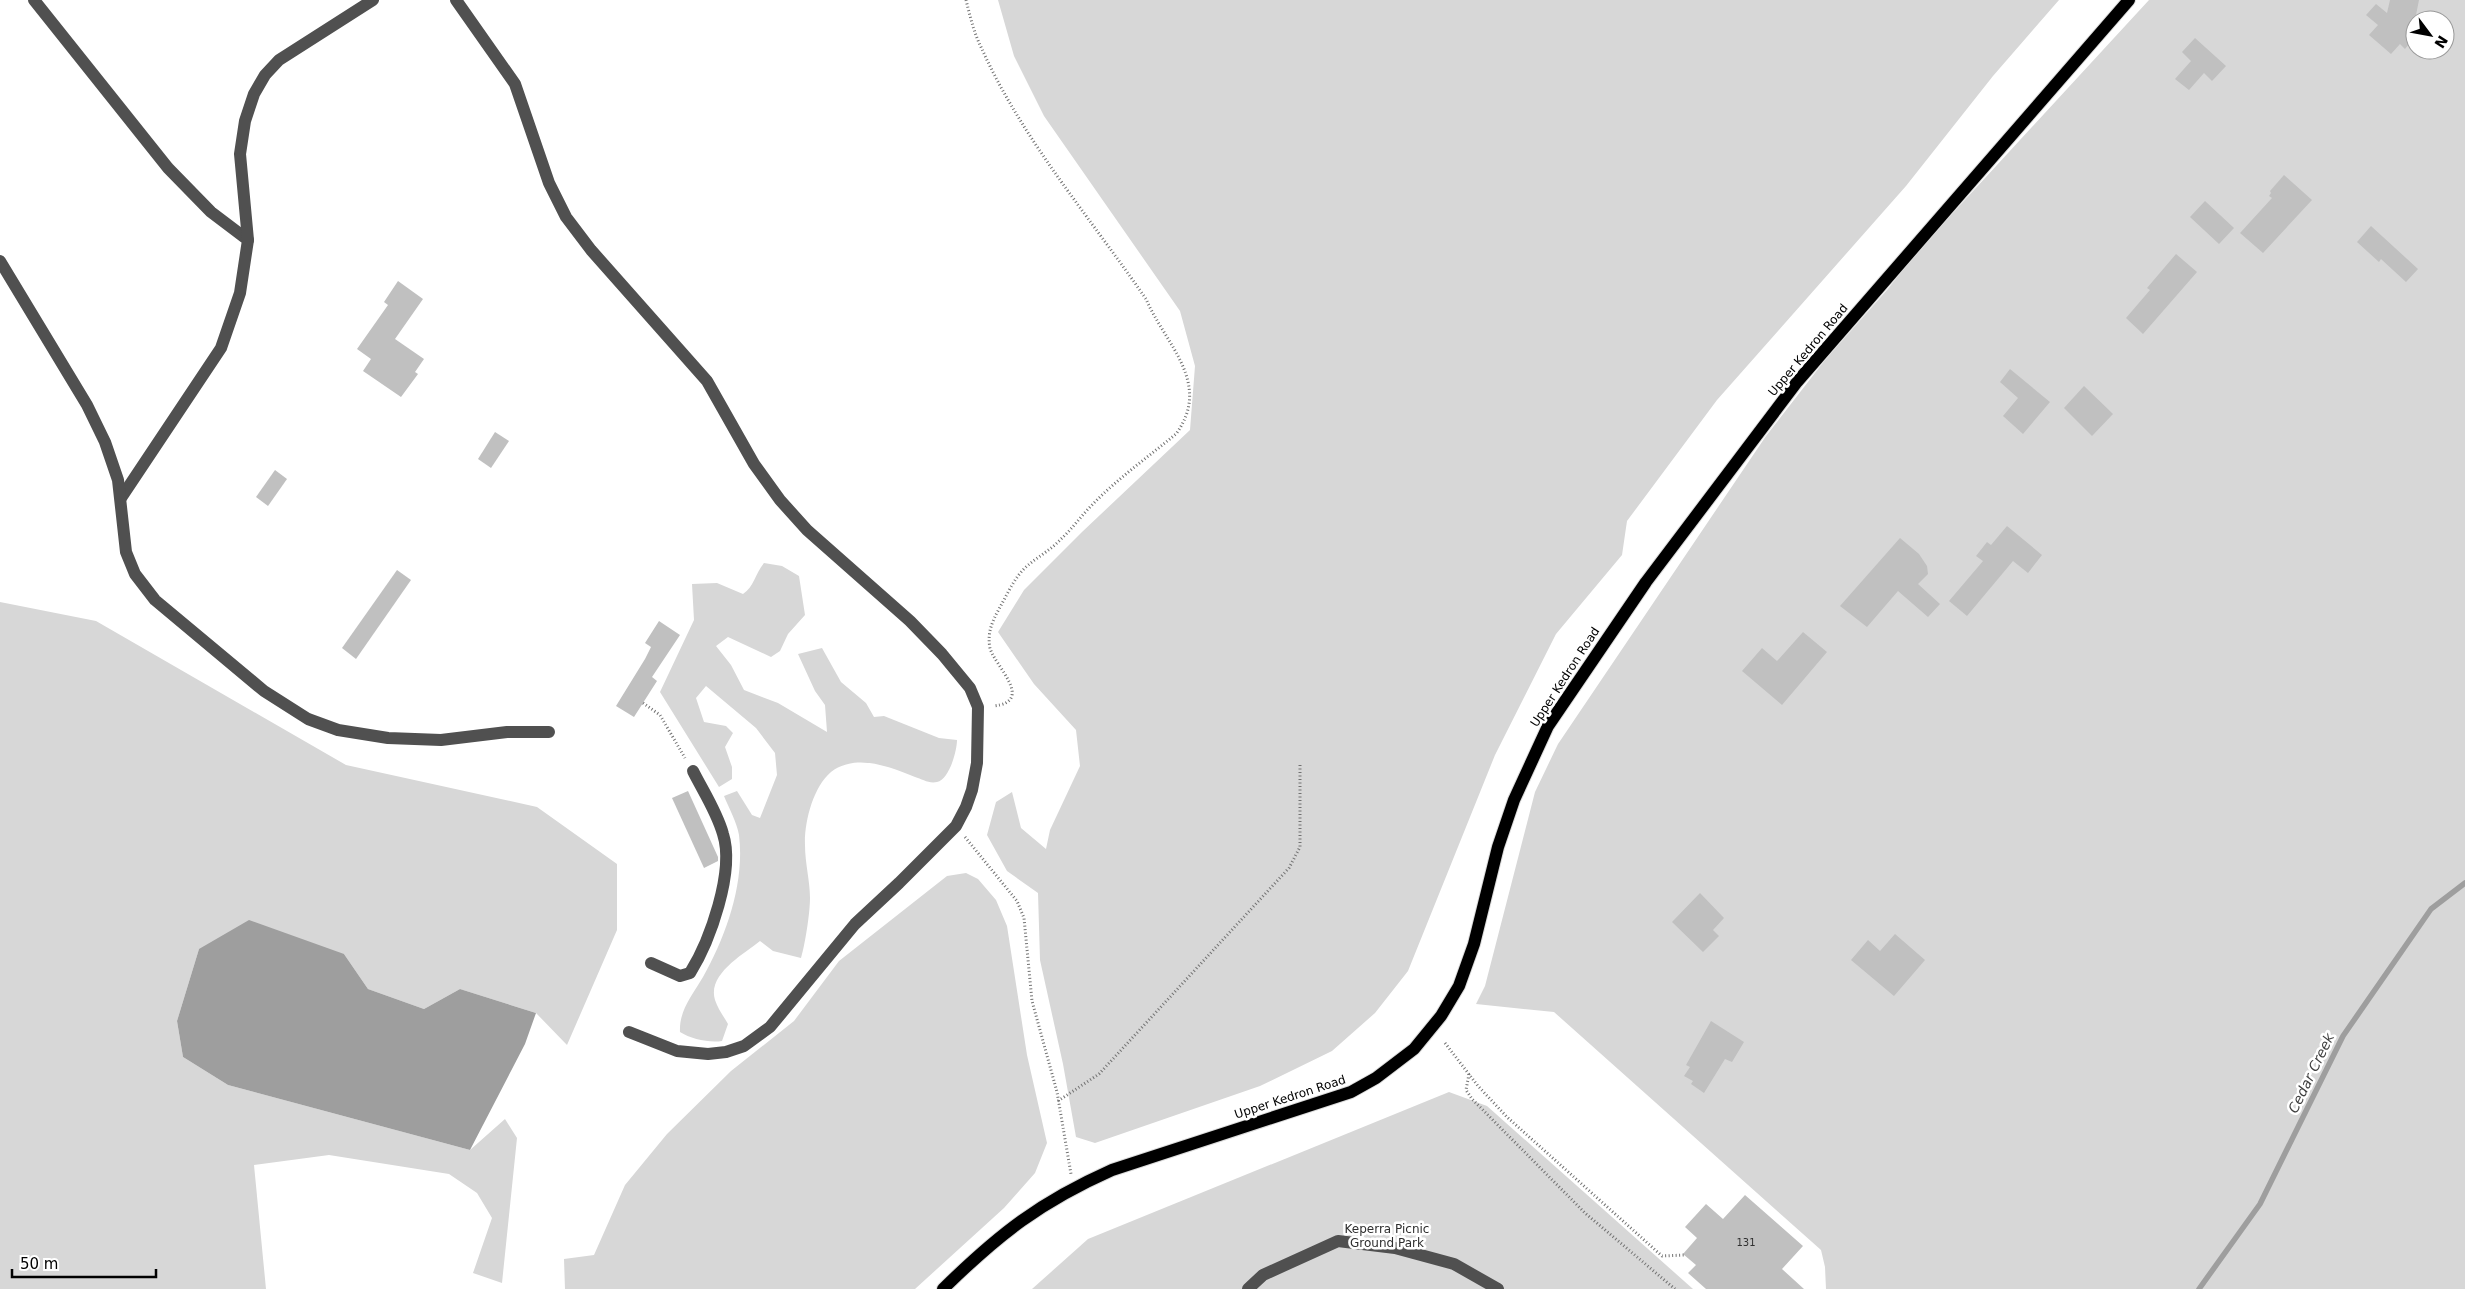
<svg xmlns="http://www.w3.org/2000/svg" width="2465" height="1289" font-family="'DejaVu Sans',sans-serif">
<style>
.green{fill:#d7d7d7;fill-rule:evenodd}
.water{fill:#9e9e9e}
.lines{fill:none;stroke-linecap:round;stroke-linejoin:round}
.stream{stroke:#9e9e9e;stroke-width:5.5}
.building{fill:#c0c0c0}
.major-casing{stroke:#dbdbdb;stroke-width:14}
.path{stroke:#727272;stroke-width:3;stroke-dasharray:1 2.5;stroke-linecap:butt}
.minor{stroke:#505050;stroke-width:12}
.major{stroke:#000;stroke-width:12}
.labels{text-anchor:middle;dominant-baseline:central;stroke-width:5;stroke-linejoin:round;paint-order:stroke}
.number-label{font-size:10px;fill:#303030}
.street-label{font-size:12px;fill:#000;stroke:#fff}
.park-label{font-size:12px;fill:#2e2e2e;stroke:#fff}
.water-label{font-size:14px;font-style:italic;fill:#3f3f3f;stroke:#fff}
</style>
<rect width="100%" height="100%" fill="#fff"/>
<!-- green -->
<g class="green">
<path d="M 998,0 L 2059,0 L 1993,76 L 1906,186 L 1717,400 L 1627,521 L 1622,555 L 1556,634 L 1495,755 L 1408,971 L 1375,1013 L 1332,1051 L 1260,1086 L 1095,1143 L 1076,1137 L 1063,1064 L 1040,960 L 1038,893 L 1007,871 L 987,835 L 996,802 L 1012,792 L 1021,828 L 1046,849 L 1050,830 L 1080,766 L 1076,730 L 1034,684 L 998,632 L 1024,590 L 1082,532 L 1190,430 L 1195,366 L 1180,311 L 1044,116 L 1014,56 Z"/>
<path d="M 2149,0 L 2465,0 L 2465,1289 L 1826,1289 L 1825,1267 L 1821,1250 L 1554,1012 L 1476,1004 L 1485,986 L 1535,792 L 1558,744 L 1766,436 L 1825,360 L 1887,290 L 1916,253 ZM 2415,20 L 2445,20 L 2445,50 L 2415,50 Z"/>
<path d="M 764,563 L 782,566 L 799,576 L 805,615 L 788,634 L 780,651 L 771,657 L 728,637 L 716,646 L 731,665 L 744,690 L 778,703 L 827,732 L 825,705 L 815,691 L 798,654 L 822,648 L 841,682 L 866,703 L 874,717 L 884,716 L 939,738 L 957,740 C 957,751 949,780 937,782 C 929,784 922,779 915,777 C 890,767 856,753 831,772 C 813,787 804,823 805,845 C 805,863 810,881 810,898 C 810,913 805,945 801,958 L 773,951 L 760,941 C 744,954 707,974 715,1000 C 718,1009 724,1017 728,1024 L 722,1041 C 709,1043 691,1039 680,1032 C 679,1010 692,996 703,977 C 726,936 745,883 739,835 C 737,823 729,808 724,796 L 737,791 L 752,815 L 760,818 L 777,775 L 775,753 L 756,728 L 706,686 L 696,698 L 704,722 L 726,726 L 733,733 L 725,747 L 732,767 L 732,779 L 719,787 L 660,692 L 694,620 L 692,584 L 717,583 L 743,594 C 754,587 755,574 764,563 Z"/>
<path d="M 0,602 L 96,621 L 346,765 L 537,807 L 617,864 L 617,930 L 567,1045 L 536,1013 L 460,989 L 424,1009 L 368,989 L 344,954 L 199,949 L 177,1021 L 183,1057 L 228,1085 L 470,1150 L 505,1119 L 517,1138 L 502,1283 L 473,1273 L 492,1218 L 477,1193 L 449,1174 L 329,1155 L 254,1165 L 266,1289 L 0,1289 Z"/>
<path d="M 966,873 L 978,879 L 996,900 L 1007,926 L 1027,1055 L 1047,1143 L 1035,1173 L 1004,1208 L 915,1289 L 565,1289 L 564,1259 L 594,1255 L 625,1185 L 667,1134 L 731,1071 L 794,1021 L 839,961 L 947,876 Z"/>
<path d="M 1449,1092 L 1487,1106 L 1693,1289 L 1032,1289 L 1088,1239 Z"/>
</g>
<!-- water -->
<path class="water" d="M 249,920 L 344,954 L 368,989 L 424,1009 L 460,989 L 536,1013 L 525,1044 L 470,1150 L 228,1085 L 183,1057 L 177,1021 L 199,949 Z"/>
<g class="lines">
<!-- stream -->
<path class="stream" d="M 2199,1289 L 2260,1204 L 2343,1036 L 2431,909 L 2465,883"/>
</g>
<!-- building -->
<g class="building">
<path d="M 2390,0 L 2419,0 L 2415,20 L 2415,36 L 2405,49 L 2400,44 L 2391,54 L 2369,35 L 2378,25 L 2366,15 L 2376,4 L 2387,13 Z"/>
<path d="M 2195,38 L 2226,66 L 2212,81 L 2204,73 L 2189,90 L 2175,79 L 2191,61 L 2182,52 Z"/>
<path d="M 2284,175 L 2312,200 L 2263,253 L 2240,233 L 2272,198 L 2269,196 L 2271,193 L 2270,191 Z"/>
<path d="M 2205,201 L 2234,228 L 2219,244 L 2190,217 Z"/>
<path d="M 2371,226 L 2418,269 L 2406,282 L 2381,259 L 2379,262 L 2357,242 Z"/>
<path d="M 2176,254 L 2197,272 L 2143,334 L 2126,318 L 2150,290 L 2147,288 Z"/>
<path d="M 398,281 L 423,299 L 395,339 L 424,359 L 415,372 L 418,374 L 401,397 L 363,371 L 371,359 L 357,349 L 388,305 L 384,302 Z"/>
<path d="M 2010,369 L 2050,402 L 2023,434 L 2003,416 L 2018,398 L 2000,382 Z"/>
<path d="M 2084,386 L 2113,414 L 2092,436 L 2064,408 Z"/>
<path d="M 495,432 L 509,441 L 491,468 L 478,459 Z"/>
<path d="M 275,470 L 287,479 L 268,506 L 256,497 Z"/>
<path d="M 2007,526 L 2042,555 L 2028,573 L 2013,561 L 1967,616 L 1949,601 L 1983,561 L 1976,556 L 1987,542 L 1991,545 Z"/>
<path d="M 1900,538 L 1919,554 L 1927,566 L 1928,574 L 1918,584 L 1940,604 L 1928,617 L 1898,591 L 1867,627 L 1840,606 Z"/>
<path d="M 397,570 L 411,580 L 356,659 L 342,648 Z"/>
<path d="M 659,621 L 680,635 L 652,677 L 657,681 L 634,717 L 616,706 L 645,659 L 651,647 L 645,643 Z"/>
<path d="M 1803,632 L 1827,652 L 1782,705 L 1742,671 L 1762,648 L 1777,661 Z"/>
<path d="M 688,791 L 718,857 L 718,861 L 704,868 L 672,798 Z"/>
<path d="M 1700,893 L 1724,918 L 1713,930 L 1719,936 L 1703,952 L 1672,922 Z"/>
<path d="M 1895,934 L 1925,960 L 1894,996 L 1851,960 L 1868,940 L 1880,951 Z"/>
<path d="M 1711,1021 L 1744,1042 L 1732,1062 L 1725,1059 L 1704,1093 L 1691,1084 L 1693,1081 L 1684,1076 L 1690,1067 L 1686,1065 Z"/>
<path d="M 1745,1195 L 1803,1246 L 1782,1269 L 1804,1289 L 1706,1289 L 1688,1273 L 1696,1265 L 1683,1254 L 1697,1238 L 1685,1227 L 1706,1204 L 1723,1219 Z"/>
</g>
<g class="lines">
<!-- major casing -->
<g class="major-casing">
<path id="major" d="M 943,1289 C 999,1234 1040,1202 1112,1170 L 1351,1092 L 1376,1078 L 1414,1049 L 1441,1016 L 1459,986 L 1474,944 L 1498,847 L 1514,800 L 1548,726 L 1646,582 L 1797,382 L 2129,0"/>
</g>
<!-- path -->
<g class="path">
<path d="M 966,0 C 970,16 974,33 981,47 C 1022,139 1089,216 1146,299 C 1165,344 1213,383 1176,434 C 1148,457 1117,479 1092,505 C 1081,516 1072,529 1061,539 C 1051,550 1037,557 1026,567 C 1014,578 1007,595 999,609 C 992,622 987,633 990,648 C 994,665 1036,702 993,706"/>
<path d="M 643,703 L 660,715 L 685,758"/>
<path d="M 965,837 L 1017,901 L 1024,918 L 1032,1001 L 1057,1092 L 1071,1174"/>
<path d="M 1445,1043 L 1478,1086 L 1507,1117 L 1662,1256 L 1685,1255"/>
<path d="M 1469,1074 L 1466,1090 L 1472,1099 L 1585,1213 L 1675,1289"/>
<path d="M 1058,1101 L 1099,1074 L 1289,868 L 1300,847 L 1300,763"/>
</g>
<!-- minor -->
<g class="minor">
<path d="M 34,0 L 168,168 L 211,212 L 248,240 L 240,293 L 221,348 L 121,498"/>
<path d="M 456,0 L 515,84 L 549,183 L 566,217 L 591,250 L 707,381 L 754,464 L 780,500 L 807,530 L 910,621 L 942,654 L 970,688 L 978,707 L 977,763 L 972,790 L 966,807 L 956,826 L 899,883 L 855,924 L 770,1027 L 744,1046 L 726,1052 L 708,1054 L 677,1051 L 629,1032"/>
<path d="M 248,240 L 240,154 L 245,121 L 254,94 L 265,75 L 279,60 L 373,0"/>
<path d="M 0,261 L 87,405 L 105,442 L 118,480 L 126,552 L 135,574 L 155,600 L 264,691 L 308,719 L 338,730 L 388,738 L 441,740 L 507,732 L 549,732"/>
<path d="M 651,963 L 680,976 L 690,973 C 710,941 735,871 723,834 C 717,812 703,791 693,771"/>
<path d="M 1248,1289 L 1263,1275 L 1338,1241 L 1395,1248 L 1454,1264 L 1498,1289"/>
</g>
<!-- major -->
<use href="#major" class="major"/>
</g>
<g class="labels">
<!-- number labels -->
<g class="number-label">
<text x="1746" y="1242">131</text>
</g>
<!-- street labels -->
<g class="street-label">
<text transform="translate(1808 350) rotate(-50)">Upper Kedron Road</text>
<text transform="translate(1565 677) rotate(-57)">Upper Kedron Road</text>
<text transform="translate(1290 1097) rotate(-18)">Upper Kedron Road</text>
</g>
<!-- park labels -->
<g class="park-label">
<text x="1387" y="1229">Keperra Picnic<tspan x="1387" dy="14">Ground Park</tspan></text>
</g>
<!-- water labels -->
<g class="water-label">
<text transform="translate(2311 1073) rotate(-64)">Cedar Creek</text>
</g>
</g>
<!-- north arrow -->
<g transform="translate(2430 35) rotate(122)"><circle r="24" fill="#ffffff" stroke="#999999"/>
<path d="M0-4L9 19L0 12L-9 19Z" fill="#000000"/>
<text y="-8" font-size="14" font-weight="bold" text-anchor="middle" fill="#000000">N</text>
</g>
<!-- scale -->
<path d="M12 1269v8h144v-8" fill="none" stroke="#000000" stroke-width="2.5"/>
<text x="20" y="1269" font-size="15" fill="#000000" stroke="#ffffff" stroke-width="4" paint-order="stroke">50 m</text>
</svg>
